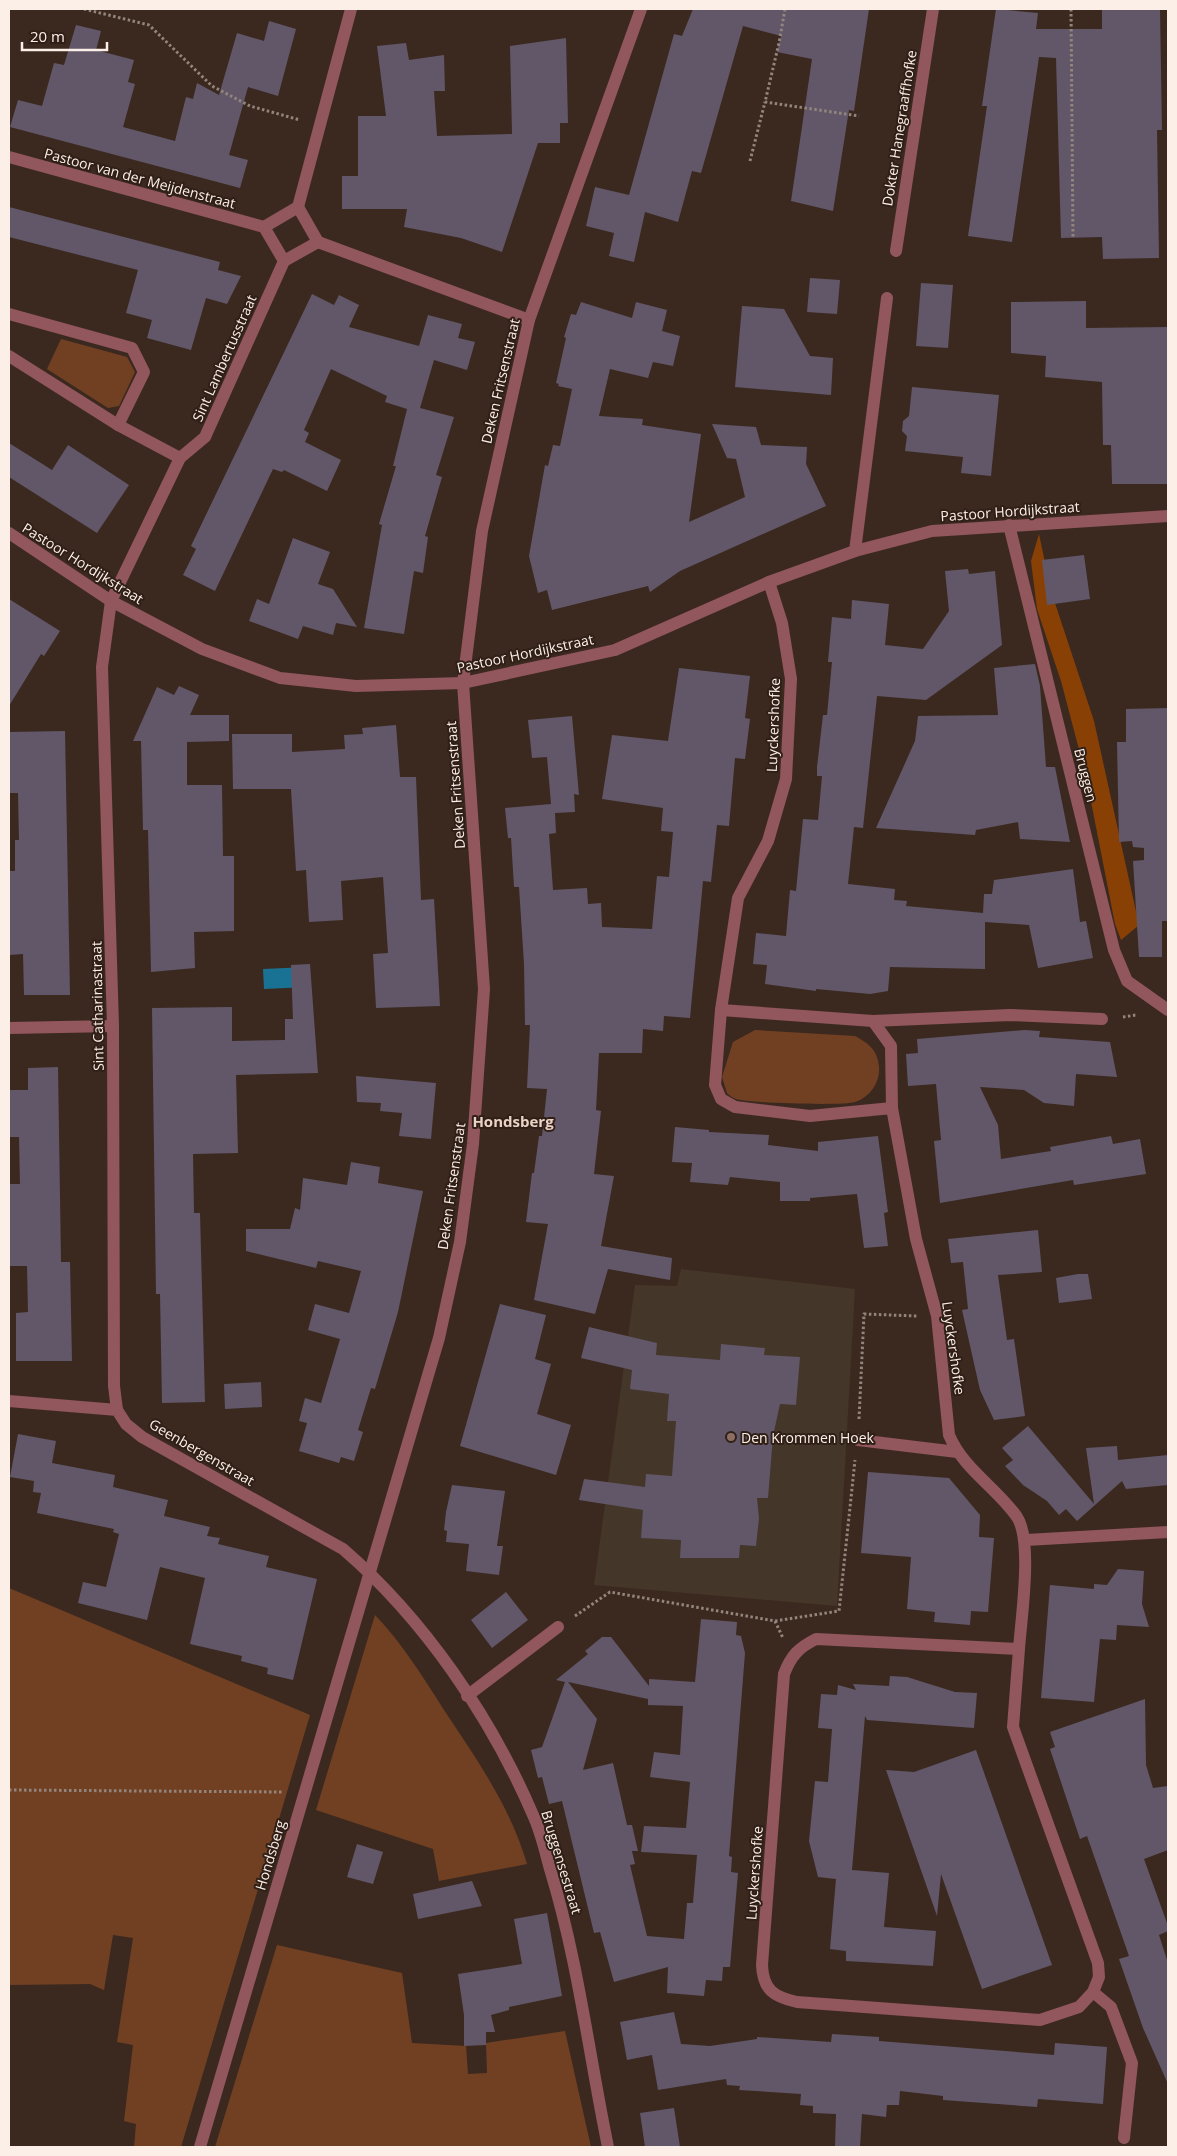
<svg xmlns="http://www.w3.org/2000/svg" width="1177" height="2156" font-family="'Open Sans',sans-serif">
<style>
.education{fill:#443629}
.green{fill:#714023}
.forest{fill:#894005}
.water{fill:#197293}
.building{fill:#615769;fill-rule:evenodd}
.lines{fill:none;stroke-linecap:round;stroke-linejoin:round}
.path{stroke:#94857c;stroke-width:3;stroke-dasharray:2.5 2.5;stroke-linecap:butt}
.lane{stroke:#92565d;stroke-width:12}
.street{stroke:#92565d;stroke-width:12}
.education-dot{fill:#8d6e63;stroke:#301f16;stroke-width:2}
.labels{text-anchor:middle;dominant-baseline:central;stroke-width:4;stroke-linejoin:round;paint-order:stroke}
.street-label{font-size:14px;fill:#fbefe8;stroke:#301f16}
.poi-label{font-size:14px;fill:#fbefe8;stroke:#301f16;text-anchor:start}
.neighbourhood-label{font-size:15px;font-weight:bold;fill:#ead3c6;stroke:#301f16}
</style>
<rect width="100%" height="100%" fill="#3b291f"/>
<!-- education -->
<path class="education" d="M 681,1269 L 855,1289 L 837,1606 L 594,1585 L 635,1285 L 677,1286 Z"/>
<!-- green -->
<g class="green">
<path d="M 61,339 L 127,357 L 135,372 L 119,406 L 108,408 L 47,369 Z"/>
<path d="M 755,1030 L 855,1036 C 868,1043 878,1050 879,1067 C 880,1083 870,1097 855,1102 C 844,1106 747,1103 736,1099 C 733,1098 729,1095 727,1093 L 722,1077 L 733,1042 Z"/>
<path d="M 9,1588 L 310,1715 L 181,2147 L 134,2147 L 136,2124 L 124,2121 L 133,2045 L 117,2042 L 133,1938 L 113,1935 L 104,1990 L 90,1984 L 9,1985 Z"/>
<path d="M 375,1615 C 402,1643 423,1677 444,1710 C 476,1758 511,1808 527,1864 L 439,1881 L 433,1849 L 316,1810 Z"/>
<path d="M 277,1945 L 402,1973 L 412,2043 L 466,2046 L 468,2074 L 487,2073 L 486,2043 L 565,2031 L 591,2147 L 215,2147 Z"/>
</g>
<!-- forest -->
<path class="forest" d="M 1039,534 L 1051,591 L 1094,721 L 1139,925 L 1121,940 L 1115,924 L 1086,776 L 1061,681 L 1037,609 L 1031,561 Z"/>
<!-- water -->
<path class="water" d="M 307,967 L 308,987 L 264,989 L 263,969 Z"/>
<!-- building -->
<g class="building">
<path d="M 693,9 L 869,9 L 854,111 L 849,110 L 833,211 L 791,201 L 812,59 L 777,52 L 781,36 L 743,26 L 701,173 L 692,171 L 678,222 L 645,212 L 634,262 L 609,256 L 614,233 L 586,226 L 595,187 L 629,195 L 674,34 L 682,36 Z"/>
<path d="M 996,9 L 1038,13 L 1036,29 L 1102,29 L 1102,9 L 1160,9 L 1162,130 L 1157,130 L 1159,258 L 1103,259 L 1102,237 L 1061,238 L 1056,58 L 1039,57 L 1012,242 L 968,236 L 987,106 L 982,106 Z"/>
<path d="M 269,21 L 296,29 L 278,96 L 248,87 L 229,155 L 248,160 L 240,188 L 10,127 L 18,100 L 42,106 L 54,63 L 64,65 L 76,25 L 101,31 L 96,50 L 134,60 L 128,82 L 135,84 L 123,127 L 175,141 L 186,97 L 193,99 L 197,83 L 219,95 L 237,33 L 264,41 Z"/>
<path d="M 566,38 L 568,123 L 560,123 L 560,143 L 538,143 L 502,252 L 461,238 L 404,227 L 407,209 L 342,209 L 342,176 L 358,176 L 358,116 L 386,116 L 377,46 L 406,43 L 409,60 L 444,55 L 445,91 L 434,91 L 437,136 L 512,134 L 510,46 Z"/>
<path d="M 9,207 L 220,262 L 218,270 L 241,276 L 227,304 L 206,298 L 191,350 L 147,338 L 152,320 L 126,313 L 138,270 L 9,237 Z"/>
<path d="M 810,278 L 840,280 L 837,314 L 807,312 Z"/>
<path d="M 921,283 L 953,285 L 948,348 L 916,346 Z"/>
<path d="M 312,294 L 334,305 L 339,295 L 359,305 L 349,327 L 419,346 L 428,315 L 462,324 L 458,338 L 475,342 L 467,370 L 434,360 L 420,408 L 454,417 L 436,475 L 442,477 L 425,536 L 428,537 L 423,573 L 414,571 L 404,634 L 364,628 L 382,525 L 379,524 L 396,466 L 393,466 L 407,409 L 385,402 L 387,396 L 331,369 L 304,430 L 309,433 L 305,442 L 341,460 L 327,491 L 284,470 L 282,472 L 273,469 L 215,591 L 183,575 L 196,549 L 191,546 Z"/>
<path d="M 1086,301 L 1086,328 L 1167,327 L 1168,484 L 1112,484 L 1111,445 L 1103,445 L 1102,382 L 1045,377 L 1046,356 L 1011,353 L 1011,302 Z"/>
<path d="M 581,302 L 632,318 L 636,302 L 667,310 L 662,331 L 680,336 L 673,366 L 653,362 L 648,378 L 610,369 L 599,416 L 643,419 L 642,425 L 701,434 L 689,522 L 745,497 L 736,459 L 727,458 L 712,424 L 756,427 L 761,445 L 807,447 L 806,464 L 826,506 L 680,571 L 650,592 L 648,586 L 552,610 L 547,590 L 538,593 L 529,556 L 545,465 L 548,466 L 553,445 L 560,446 L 572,389 L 558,386 L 559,384 L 556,383 L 566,338 L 564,337 L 571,314 L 576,315 Z"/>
<path d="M 742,306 L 784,309 L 810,356 L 833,358 L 831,395 L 735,387 Z"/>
<path d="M 912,387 L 999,395 L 991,476 L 961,473 L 963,457 L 905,451 L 907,436 L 902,431 L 903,421 L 909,416 Z"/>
<path d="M 9,443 L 52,470 L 68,445 L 129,485 L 97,533 L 9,477 Z"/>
<path d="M 293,538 L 330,552 L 318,584 L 333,589 L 357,627 L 336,623 L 333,635 L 303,626 L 298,639 L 249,621 L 257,599 L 269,604 Z"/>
<path d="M 1084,555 L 1090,599 L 1047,605 L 1042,560 Z"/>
<path d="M 968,569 L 969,574 L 995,571 L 1002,645 L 926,700 L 877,696 L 863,828 L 854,827 L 848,884 L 895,889 L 894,900 L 907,901 L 906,906 L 983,913 L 984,894 L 992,894 L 994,880 L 1073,869 L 1080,922 L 1086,921 L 1093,958 L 1038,968 L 1029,925 L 985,922 L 985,969 L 890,967 L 888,991 L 870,994 L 816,989 L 816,991 L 765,984 L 767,965 L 753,964 L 756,933 L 786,936 L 790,890 L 796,891 L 803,819 L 818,820 L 822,776 L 817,776 L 817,767 L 823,715 L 827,715 L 832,662 L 828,662 L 832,617 L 851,619 L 852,600 L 889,604 L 885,645 L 923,649 L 949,611 L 945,571 Z"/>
<path d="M 9,599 L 60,631 L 44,656 L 41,654 L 9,706 Z"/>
<path d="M 1035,664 L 1040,686 L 1046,767 L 1055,767 L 1070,842 L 1020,839 L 1018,822 L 976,830 L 975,835 L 876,828 L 915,741 L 918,716 L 998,715 L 994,668 Z"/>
<path d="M 679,668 L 750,676 L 745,718 L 750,719 L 745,759 L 735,758 L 729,826 L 717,825 L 711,882 L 703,881 L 690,1018 L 664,1016 L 663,1031 L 643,1029 L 642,1053 L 599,1053 L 596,1110 L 601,1111 L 594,1174 L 614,1176 L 601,1246 L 672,1258 L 670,1280 L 608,1269 L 595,1314 L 534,1300 L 548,1224 L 526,1222 L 532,1173 L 534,1173 L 539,1136 L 542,1136 L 547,1089 L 527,1088 L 530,1025 L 525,1025 L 524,964 L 519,887 L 514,887 L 511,838 L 508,838 L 505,808 L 551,804 L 547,757 L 532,758 L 528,720 L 572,716 L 579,795 L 574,794 L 575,812 L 555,813 L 556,833 L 549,834 L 553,890 L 587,888 L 588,904 L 601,903 L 602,927 L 652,929 L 657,876 L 669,877 L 673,832 L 661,831 L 663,808 L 602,799 L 612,735 L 668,741 Z"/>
<path d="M 179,686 L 199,695 L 190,715 L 229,715 L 229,741 L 187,742 L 187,785 L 222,785 L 223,856 L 234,856 L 234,931 L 194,932 L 195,968 L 151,972 L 148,830 L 143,830 L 141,741 L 133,741 L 157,687 L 174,695 Z"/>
<path d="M 1168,708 L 1168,921 L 1162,921 L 1162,957 L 1139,957 L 1133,861 L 1144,860 L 1144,848 L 1133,847 L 1132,841 L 1119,842 L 1117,742 L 1126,742 L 1126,709 Z"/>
<path d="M 396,725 L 400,777 L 416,777 L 421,900 L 434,899 L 440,1006 L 376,1008 L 373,954 L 388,953 L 383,877 L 341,881 L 343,920 L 309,922 L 306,870 L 296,871 L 291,789 L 233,789 L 232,734 L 292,734 L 292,752 L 345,749 L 344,735 L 363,734 L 362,728 Z"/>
<path d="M 65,731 L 70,995 L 24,995 L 23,954 L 9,955 L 9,871 L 15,871 L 15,840 L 19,840 L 18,793 L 9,793 L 9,732 Z"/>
<path d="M 310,964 L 318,1073 L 236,1075 L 238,1153 L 193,1154 L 194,1213 L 200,1213 L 205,1402 L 162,1403 L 160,1294 L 156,1294 L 152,1008 L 232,1007 L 232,1041 L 285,1040 L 285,1019 L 293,1019 L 291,965 Z"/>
<path d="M 1024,1030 L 1040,1031 L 1039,1037 L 1110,1042 L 1117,1077 L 1076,1074 L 1074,1106 L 1044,1103 L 1024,1090 L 980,1087 L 998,1125 L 1001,1159 L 1051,1151 L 1050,1147 L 1111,1136 L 1113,1144 L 1140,1139 L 1146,1174 L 1074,1185 L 1073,1180 L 940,1203 L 934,1141 L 941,1140 L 936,1084 L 908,1086 L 906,1054 L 918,1053 L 917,1039 Z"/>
<path d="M 58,1067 L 61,1262 L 70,1262 L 72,1361 L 16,1361 L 16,1313 L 28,1312 L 27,1266 L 9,1266 L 9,1184 L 20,1184 L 19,1137 L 9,1137 L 9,1090 L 28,1090 L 28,1068 Z"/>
<path d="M 356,1076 L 436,1083 L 431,1139 L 399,1136 L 402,1113 L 380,1111 L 381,1103 L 357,1102 Z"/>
<path d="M 675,1127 L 709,1130 L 709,1132 L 769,1135 L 768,1145 L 818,1151 L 818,1142 L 878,1136 L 888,1212 L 884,1213 L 888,1246 L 864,1248 L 857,1194 L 810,1198 L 810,1201 L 780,1201 L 780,1182 L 730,1177 L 728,1185 L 690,1182 L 692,1163 L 672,1162 Z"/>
<path d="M 351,1162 L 380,1167 L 378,1183 L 423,1191 L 398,1312 L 375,1389 L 371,1388 L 358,1430 L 363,1432 L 354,1461 L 341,1457 L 339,1463 L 299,1451 L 307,1423 L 299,1421 L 305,1398 L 321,1403 L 340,1339 L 308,1330 L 315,1304 L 349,1313 L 361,1271 L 318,1261 L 316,1268 L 246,1251 L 246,1229 L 290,1229 L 295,1208 L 300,1210 L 303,1178 L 347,1185 Z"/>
<path d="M 1038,1230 L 1042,1272 L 998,1275 L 1007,1340 L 1014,1339 L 1025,1416 L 994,1420 L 980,1390 L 962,1310 L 968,1309 L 963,1262 L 951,1263 L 948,1239 Z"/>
<path d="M 1078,1274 L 1088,1274 L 1092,1299 L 1059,1303 L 1056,1278 Z"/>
<path d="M 500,1304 L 546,1315 L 535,1359 L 551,1364 L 537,1414 L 571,1425 L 556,1475 L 460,1446 Z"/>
<path d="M 589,1327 L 657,1343 L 656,1355 L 720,1360 L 721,1344 L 765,1348 L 764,1355 L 800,1357 L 796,1405 L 780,1404 L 773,1436 L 768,1498 L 757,1498 L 759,1518 L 756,1546 L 740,1545 L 739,1558 L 680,1558 L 681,1540 L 641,1538 L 643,1510 L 579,1500 L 584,1479 L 645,1487 L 646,1474 L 672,1476 L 676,1421 L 667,1421 L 669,1394 L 630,1389 L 632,1370 L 581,1358 Z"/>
<path d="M 261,1382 L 262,1407 L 225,1409 L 224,1384 Z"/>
<path d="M 1028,1426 L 1094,1504 L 1086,1448 L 1117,1446 L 1118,1460 L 1168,1455 L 1168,1485 L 1126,1489 L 1122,1481 L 1077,1521 L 1066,1509 L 1059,1515 L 1047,1501 L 1023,1485 L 1005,1466 L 1013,1460 L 1002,1448 Z"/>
<path d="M 18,1434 L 56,1441 L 52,1463 L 115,1475 L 113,1487 L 168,1500 L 164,1516 L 210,1527 L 207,1536 L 220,1538 L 218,1544 L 269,1556 L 266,1567 L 317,1579 L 293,1680 L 267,1674 L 268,1668 L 241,1661 L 242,1656 L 190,1644 L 205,1578 L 160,1567 L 147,1620 L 78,1603 L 83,1582 L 106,1587 L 119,1534 L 113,1532 L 114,1529 L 37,1513 L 41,1493 L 33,1492 L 34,1481 L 10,1477 Z"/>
<path d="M 868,1472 L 949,1478 L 980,1515 L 979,1537 L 994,1538 L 988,1612 L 971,1611 L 970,1625 L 934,1622 L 935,1612 L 907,1609 L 911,1557 L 861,1553 Z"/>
<path d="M 452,1485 L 505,1491 L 497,1546 L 503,1546 L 499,1575 L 466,1571 L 469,1544 L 446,1542 L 447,1531 L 444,1530 L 446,1512 Z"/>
<path d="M 1118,1569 L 1144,1571 L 1142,1604 L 1149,1627 L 1117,1625 L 1116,1640 L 1100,1639 L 1094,1702 L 1041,1698 L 1050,1585 L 1094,1589 L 1094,1584 L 1107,1585 Z"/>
<path d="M 506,1592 L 528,1620 L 492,1648 L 471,1620 Z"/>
<path d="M 701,1619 L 737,1622 L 736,1635 L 741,1636 L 745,1653 L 729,1856 L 732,1857 L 731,1872 L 738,1873 L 730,1967 L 723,1967 L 722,1981 L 706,1980 L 704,1996 L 667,1993 L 668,1967 L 614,1982 L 600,1932 L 594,1933 L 562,1801 L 549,1804 L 542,1777 L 538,1778 L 531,1750 L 542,1747 L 552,1719 L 565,1682 L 556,1680 L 588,1654 L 585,1651 L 602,1637 L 611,1637 L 649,1686 L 649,1679 L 695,1682 ZM 568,1682 L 648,1699 L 648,1705 L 683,1706 L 680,1755 L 654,1752 L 650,1777 L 690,1782 L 686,1828 L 644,1826 L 641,1852 L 697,1855 L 693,1903 L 687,1903 L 684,1939 L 647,1936 L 630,1865 L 635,1864 L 632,1851 L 638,1851 L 632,1825 L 627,1825 L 613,1763 L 583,1770 L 597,1719 Z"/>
<path d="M 890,1676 L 907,1677 L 955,1692 L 977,1693 L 974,1728 L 867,1720 L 865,1716 L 852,1870 L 889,1873 L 884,1927 L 936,1931 L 933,1966 L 846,1961 L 846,1951 L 830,1949 L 836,1879 L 818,1877 L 809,1841 L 815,1781 L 828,1782 L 832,1729 L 818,1728 L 821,1694 L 837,1695 L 838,1685 L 856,1690 L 853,1684 L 889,1686 Z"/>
<path d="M 1145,1699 L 1146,1765 L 1153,1788 L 1168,1786 L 1168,1850 L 1144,1859 L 1168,1926 L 1168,1931 L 1159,1935 L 1168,1963 L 1168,2084 L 1143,2028 L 1119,1959 L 1129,1956 L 1087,1836 L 1080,1839 L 1050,1749 L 1055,1747 L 1050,1732 Z"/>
<path d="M 976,1750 L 1052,1965 L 982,1989 L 941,1874 L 937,1916 L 886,1770 L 914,1772 Z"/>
<path d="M 357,1844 L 383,1852 L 373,1884 L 347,1877 Z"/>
<path d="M 472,1881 L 482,1906 L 418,1919 L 413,1894 Z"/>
<path d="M 547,1913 L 562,1996 L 509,2007 L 509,2010 L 491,2015 L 495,2032 L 486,2032 L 486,2045 L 464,2046 L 464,2015 L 458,1974 L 522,1964 L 514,1919 Z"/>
<path d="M 674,2012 L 681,2044 L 710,2046 L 757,2039 L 757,2037 L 831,2042 L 832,2034 L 879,2037 L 879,2041 L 1054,2055 L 1055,2043 L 1107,2047 L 1103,2104 L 1038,2099 L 1037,2107 L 943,2100 L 943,2096 L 900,2091 L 899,2105 L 887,2105 L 886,2117 L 862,2114 L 860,2147 L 835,2147 L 836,2114 L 813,2113 L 813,2106 L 800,2105 L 801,2094 L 739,2090 L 740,2086 L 727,2085 L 726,2079 L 658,2090 L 652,2055 L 627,2060 L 620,2022 Z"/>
<path d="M 674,2108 L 680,2147 L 645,2147 L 640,2113 Z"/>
</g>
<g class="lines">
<!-- path -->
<g class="path">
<path d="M 84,9 L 149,25 L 212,86 L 250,106 L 300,120"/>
<path d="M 785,9 L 779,43 L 765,102 L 859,116"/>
<path d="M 1071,9 L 1073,239"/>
<path d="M 750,161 L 765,102"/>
<path d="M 1123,1017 L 1136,1015"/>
<path d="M 859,1419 L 864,1314 L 917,1316"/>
<path d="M 575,1616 L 610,1592 L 775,1621 L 839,1611 L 855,1460"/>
<path d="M 775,1621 L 783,1638"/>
<path d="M 9,1790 L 283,1792"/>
</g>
<!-- lane -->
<g class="lane">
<path d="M 858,1440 L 957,1452"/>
<path d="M 467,1696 L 558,1627"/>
</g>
<!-- street -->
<g class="street">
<path d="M 9,157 L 264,227 L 284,261 L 318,242"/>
<path d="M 298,207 L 351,9"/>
<path d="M 264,227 L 298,207 L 318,242 L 529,320"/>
<path d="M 896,251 L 933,9"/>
<path d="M 9,314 L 132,348 L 144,372 L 118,425"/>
<path d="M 9,356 L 118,425 L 180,458"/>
<path d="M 1009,525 L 1114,950 L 1127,981 L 1168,1010"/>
<path d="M 9,533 L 111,601 L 202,649 L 280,678 L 356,686 L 463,683 L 615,650 L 769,582 L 855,551 L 932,531 L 1168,516"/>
<path d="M 855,551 L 887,298"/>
<path d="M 769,582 L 782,623 L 791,679 L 786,779 L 768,841 L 738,898 L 721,1010 L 715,1085 L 721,1099 L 735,1107 L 810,1116 L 892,1108 L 916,1239 L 937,1316 L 949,1435 C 964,1470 996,1487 1017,1517 C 1033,1541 1021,1619 1019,1649 L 816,1639 C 798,1648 791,1656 784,1674 L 762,1965 C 763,1990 774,1997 797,2002 L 1040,2020 L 1079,2007 L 1093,1992 L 1099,1977 L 1098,1963 L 1013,1727 L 1019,1649"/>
<path d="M 721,1010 L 873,1021 L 1010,1015 L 1102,1019"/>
<path d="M 873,1021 L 891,1046 L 892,1108"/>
<path d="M 9,1028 L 113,1026"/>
<path d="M 9,1401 L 117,1410 L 126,1424 L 142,1437 L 343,1549 C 424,1619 491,1717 533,1815 C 541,1832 545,1851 550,1869 C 578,1960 589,2055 608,2147"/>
<path d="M 117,1410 L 114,1386 L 113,1026 L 102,667 L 111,601 L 180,458 L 205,437 L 284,261"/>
<path d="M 1026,1540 L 1168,1532"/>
<path d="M 1093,1992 L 1111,2007 L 1132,2063 L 1124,2138"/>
<path d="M 200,2147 L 439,1338 L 460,1242 L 473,1144 L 484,989 L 463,683 L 482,531 L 529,320 L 641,9"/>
</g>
</g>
<!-- markers -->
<circle class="education-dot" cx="731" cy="1437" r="5"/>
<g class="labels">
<!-- street labels -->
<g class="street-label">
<text transform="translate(899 128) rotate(-81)">Dokter Hanegraaffhofke</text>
<text transform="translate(140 178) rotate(15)">Pastoor van der Meijdenstraat</text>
<text transform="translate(224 358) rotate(-66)">Sint Lambertusstraat</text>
<text transform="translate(500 381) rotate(-77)">Deken Fritsenstraat</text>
<text transform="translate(1010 511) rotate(-4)">Pastoor Hordijkstraat</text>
<text transform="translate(83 563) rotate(32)">Pastoor Hordijkstraat</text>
<text transform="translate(525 653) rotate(-12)">Pastoor Hordijkstraat</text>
<text transform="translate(773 725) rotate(-88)">Luyckershofke</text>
<text transform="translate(1086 775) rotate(76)">Bruggen</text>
<text transform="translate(455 785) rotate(-94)">Deken Fritsenstraat</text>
<text transform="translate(97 1006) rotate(-91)">Sint Catharinastraat</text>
<text transform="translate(451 1186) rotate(-82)">Deken Fritsenstraat</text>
<text transform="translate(954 1348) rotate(82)">Luyckershofke</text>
<text transform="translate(202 1452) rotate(30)">Geenbergenstraat</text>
<text transform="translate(270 1855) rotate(-73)">Hondsberg</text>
<text transform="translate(562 1862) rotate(73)">Bruggensestraat</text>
<text transform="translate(754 1873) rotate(-86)">Luyckershofke</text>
</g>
<!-- poi labels -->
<g class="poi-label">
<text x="741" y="1437">Den Krommen Hoek</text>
</g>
<!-- neighbourhood labels -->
<g class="neighbourhood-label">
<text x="513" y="1121">Hondsberg</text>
</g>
</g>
<!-- border -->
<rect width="1177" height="2156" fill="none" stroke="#fbefe8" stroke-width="20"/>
<!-- scale -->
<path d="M22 42v8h85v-8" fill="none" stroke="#fbefe8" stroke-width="2.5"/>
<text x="30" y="42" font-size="15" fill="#fbefe8" stroke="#301f16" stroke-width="4" paint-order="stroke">20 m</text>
</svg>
